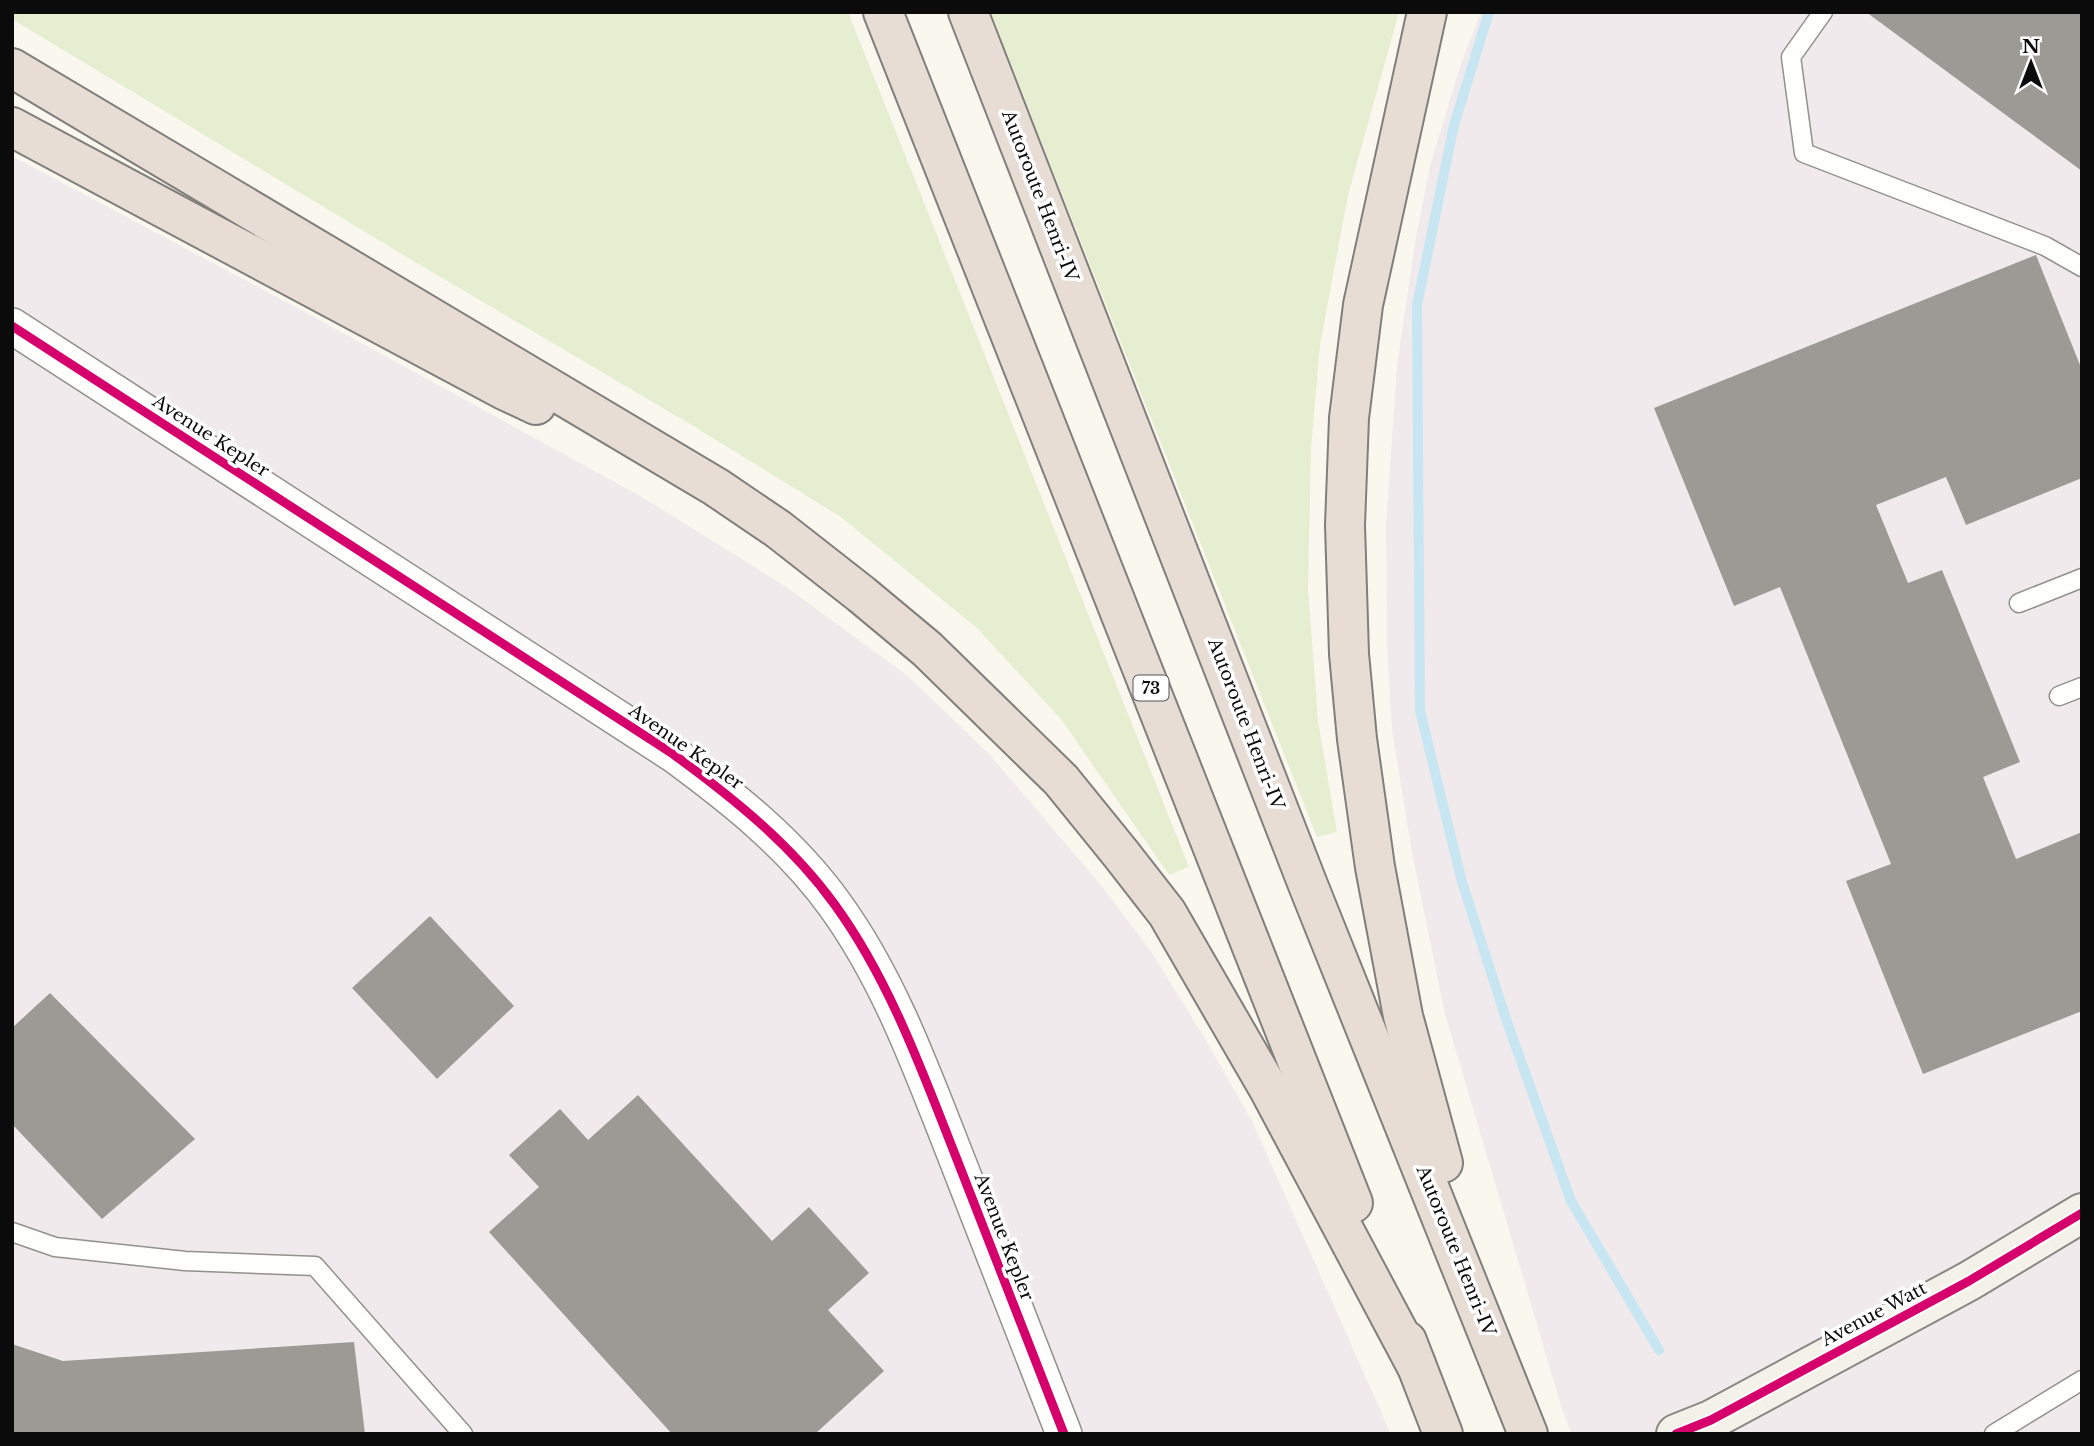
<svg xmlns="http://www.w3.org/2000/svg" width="2094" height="1446" font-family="'Libre Baskerville',serif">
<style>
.industrial{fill:#f0eaec}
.green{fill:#e5eed0}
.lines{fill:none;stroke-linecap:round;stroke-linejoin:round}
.stream{stroke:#c8e6f1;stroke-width:10}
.building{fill:#9c9a95}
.lane-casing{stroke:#93918e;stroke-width:21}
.street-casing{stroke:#93918e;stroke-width:38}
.secondary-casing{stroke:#898884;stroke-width:42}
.highway-casing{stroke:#807f7b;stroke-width:42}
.lane{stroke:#fefefd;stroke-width:18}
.street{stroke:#fefefd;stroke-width:35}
.secondary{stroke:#f4f1e8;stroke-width:38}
.highway{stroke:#e7ddd5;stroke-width:38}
.cycleway-casing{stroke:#fff;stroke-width:13}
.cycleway{stroke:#d6006c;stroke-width:9}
.labels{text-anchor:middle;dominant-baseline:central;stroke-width:7;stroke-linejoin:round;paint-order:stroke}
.shield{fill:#fff;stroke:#545454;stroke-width:2}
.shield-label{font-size:16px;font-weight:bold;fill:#0b0b0b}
.street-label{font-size:18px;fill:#0b0b0b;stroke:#fff}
</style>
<rect width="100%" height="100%" fill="#faf7ef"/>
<!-- industrial -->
<g class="industrial">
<path d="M 1481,12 L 2082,12 L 2082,1434 L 1572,1434 L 1562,1409 L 1445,1014 L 1412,853 L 1392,730 L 1387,647 L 1386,525 L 1397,365 L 1416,237 L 1430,166 L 1461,64 Z"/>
<path d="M 12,156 L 303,311 L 642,497 L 785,586 L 908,676 L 990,755 L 1100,884 L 1150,950 L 1203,1035 L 1252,1121 L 1391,1434 L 12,1434 Z"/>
</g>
<!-- green -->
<g class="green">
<path d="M 12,12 L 848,12 L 1189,867 L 1169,875 L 1061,719 L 977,628 L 841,517 L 690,424 L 410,259 L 12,19 Z"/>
<path d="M 990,12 L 1399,12 L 1348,195 L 1320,345 L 1311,449 L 1308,589 L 1318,721 L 1337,832 L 1317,837 Z"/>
</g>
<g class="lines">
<!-- stream -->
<path class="stream" d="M 1489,12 L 1454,125 L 1417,305 L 1420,711 L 1462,882 L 1506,1019 L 1571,1201 L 1659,1350"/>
</g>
<!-- building -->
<g class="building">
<path d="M 1866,12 L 2082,12 L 2082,171 Z"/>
<path d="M 2036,255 L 2082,370 L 2082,478 L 1966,525 L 1946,477 L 1876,505 L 1908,583 L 1942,570 L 2020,762 L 1983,777 L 2016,859 L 2082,832 L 2082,1011 L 1923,1074 L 1846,881 L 1891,864 L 1780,587 L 1734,606 L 1654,408 Z"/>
<path d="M 430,916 L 514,1006 L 437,1079 L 352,988 Z"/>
<path d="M 50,993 L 195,1139 L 102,1219 L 12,1124 L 12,1028 Z"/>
<path d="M 638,1095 L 772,1241 L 809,1207 L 869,1273 L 828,1310 L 884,1371 L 815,1434 L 672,1434 L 489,1232 L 539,1187 L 509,1155 L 560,1109 L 588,1140 Z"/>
<path d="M 354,1342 L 365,1434 L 12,1434 L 12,1344 L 63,1361 Z"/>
</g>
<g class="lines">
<!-- lane casing -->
<g class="lane-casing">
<g id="lane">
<path d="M 1823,12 L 1791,57 L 1804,153 L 2045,246 L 2082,267"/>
<path d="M 2019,603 L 2082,578"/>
<path d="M 2059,696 L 2082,687"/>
<path d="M 12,1232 L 55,1247 L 185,1261 L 315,1266 L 463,1434"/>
<path d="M 1994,1434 L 2082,1380"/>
</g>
</g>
<!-- street casing -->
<g class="street-casing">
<path id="street" d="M 12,326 L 673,754 C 733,798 791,844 835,905 C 890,981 922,1071 956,1157 C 992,1250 1028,1342 1064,1434"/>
</g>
<!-- secondary casing -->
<g class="secondary-casing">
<path id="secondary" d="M 1676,1434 L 1711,1420 L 1969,1281 L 2082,1213"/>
</g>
<!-- highway casing -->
<g class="highway-casing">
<g id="highway">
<path d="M 883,12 L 1353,1203"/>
<path d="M 968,12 L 1308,885 L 1528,1434"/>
<path d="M 1427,12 L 1363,305 L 1349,418 L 1345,525 L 1349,654 L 1357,739 L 1375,867 L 1403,1016 L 1443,1163"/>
<path d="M 12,68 L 716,487 L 778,529 L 861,594 L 927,649 L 1061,780 L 1121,854 L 1167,913 L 1270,1091 L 1416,1365"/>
<path d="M 12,127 L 504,390 L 536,405"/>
<path d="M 1407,1341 L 1443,1434"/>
</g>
</g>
<!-- lane -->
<use href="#lane" class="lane"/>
<!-- street -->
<use href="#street" class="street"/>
<!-- secondary -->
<use href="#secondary" class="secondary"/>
<!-- highway -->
<use href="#highway" class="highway"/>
<!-- cycleway casing -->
<g class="cycleway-casing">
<g id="cycleway">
<path d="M 12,326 L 673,754 C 733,798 791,844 835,905 C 890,981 922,1071 956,1157 C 992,1250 1028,1342 1064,1434"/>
<path d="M 1676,1434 L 1711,1420 L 1969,1281 L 2082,1213"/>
</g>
</g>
<!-- cycleway -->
<use href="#cycleway" class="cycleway"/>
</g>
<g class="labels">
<!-- shield labels -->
<rect class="shield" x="1133.5" y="675.5" width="35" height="25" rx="5"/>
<g class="shield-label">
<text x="1151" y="688">73</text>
</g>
<!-- street labels -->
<g class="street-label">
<text transform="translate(1040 196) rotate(69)">Autoroute Henri-IV</text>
<text transform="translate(211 436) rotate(33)">Avenue Kepler</text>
<text transform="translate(1246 724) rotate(69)">Autoroute Henri-IV</text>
<text transform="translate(686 747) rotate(35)">Avenue Kepler</text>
<text transform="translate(1004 1237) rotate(69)">Avenue Kepler</text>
<text transform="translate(1456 1251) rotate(68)">Autoroute Henri-IV</text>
<text transform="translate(1874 1314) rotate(-28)">Avenue Watt</text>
</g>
</g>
<!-- border -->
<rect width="2094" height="1446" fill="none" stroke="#0b0b0b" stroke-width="28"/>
<!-- north arrow -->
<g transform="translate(2031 63)" stroke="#ffffff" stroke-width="5" paint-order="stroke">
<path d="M0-5L12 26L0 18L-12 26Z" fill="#0b0b0b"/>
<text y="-10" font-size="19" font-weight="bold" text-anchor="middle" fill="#0b0b0b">N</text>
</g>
</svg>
